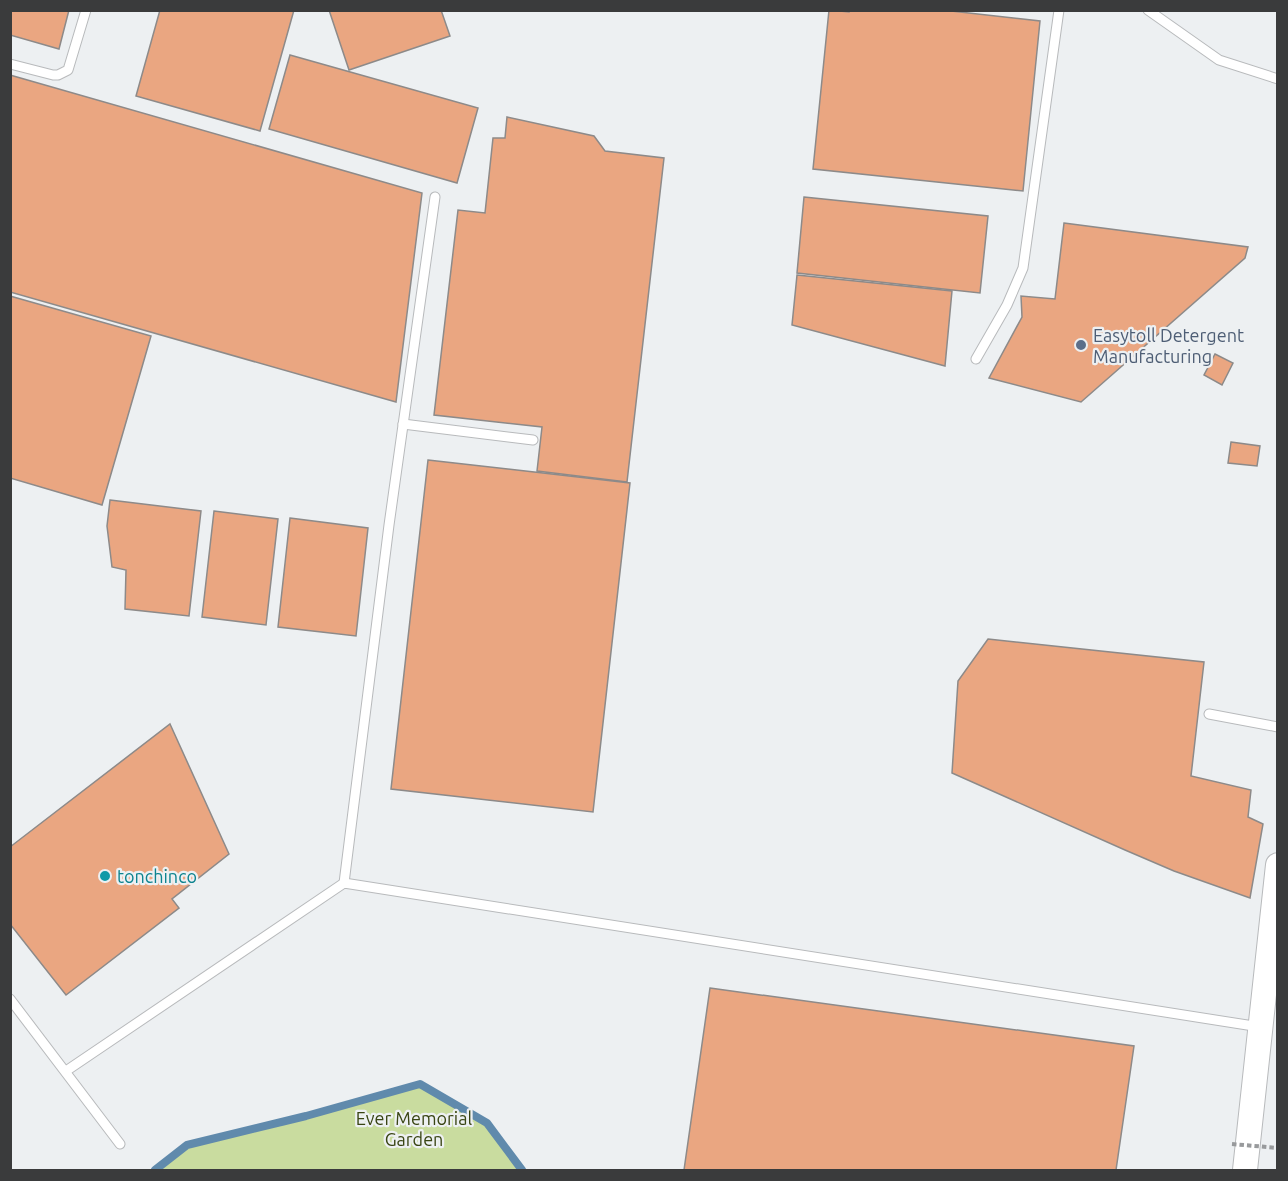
<svg xmlns="http://www.w3.org/2000/svg" width="1288" height="1181" font-family="Ubuntu,sans-serif">
<style>
.green{fill:#c9dc9f}
.lines{fill:none;stroke-linecap:round;stroke-linejoin:round}
.stream{stroke:#608aac;stroke-width:8}
.building{fill:#eaa681;stroke:#8d8a89;stroke-width:1.5}
.service-casing{stroke:#b8babc;stroke-width:11}
.tertiary-casing{stroke:#b8babc;stroke-width:26}
.service{stroke:#fff;stroke-width:9}
.tertiary{stroke:#fff;stroke-width:24}
.path-bridge{stroke:#989a9c;stroke-width:4;stroke-dasharray:4.5 3;stroke-linecap:butt}
.service-dot{fill:#5c6f8a;stroke:#edf0f2;stroke-width:2}
.culture-dot{fill:#0f9aa8;stroke:#edf0f2;stroke-width:2}
.labels{text-anchor:middle;dominant-baseline:central;stroke-width:4.5;stroke-linejoin:round;paint-order:stroke}
.service-label{font-size:18px;fill:#4e5e75;stroke:#edf0f2;text-anchor:start}
.culture-label{font-size:18px;fill:#0d838f;stroke:#edf0f2;text-anchor:start}
.park-label{font-size:18px;fill:#394513;stroke:#edf0f2}
</style>
<rect width="100%" height="100%" fill="#edf0f2"/>
<!-- green -->
<path class="green" d="M 420,1084 L 487,1123 L 522,1170 L 155,1170 L 187,1145 L 306,1116 Z"/>
<g class="lines">
<!-- stream -->
<path class="stream" d="M 155,1170 L 187,1145 L 306,1116 L 420,1084 L 487,1123 L 522,1170"/>
</g>
<!-- building -->
<g class="building">
<path d="M 10,10 L 69,10 L 59,49 L 10,35 Z"/>
<path d="M 160,10 L 294,10 L 260,131 L 136,96 Z"/>
<path d="M 329,10 L 441,10 L 450,36 L 349,70 Z"/>
<path d="M 829,10 L 849,12 L 849,10 L 942,10 L 1040,21 L 1023,191 L 813,169 Z"/>
<path d="M 290,55 L 478,108 L 457,183 L 269,129 Z"/>
<path d="M 10,75 L 422,193 L 396,402 L 10,292 Z"/>
<path d="M 507,117 L 594,136 L 605,151 L 664,158 L 627,482 L 537,471 L 542,427 L 434,415 L 458,210 L 485,213 L 493,138 L 505,138 Z"/>
<path d="M 804,197 L 988,216 L 980,293 L 797,273 Z"/>
<path d="M 1064,223 L 1248,247 L 1245,258 L 1081,402 L 989,378 L 1022,317 L 1021,296 L 1055,299 Z"/>
<path d="M 797,275 L 952,291 L 945,366 L 792,325 Z"/>
<path d="M 10,296 L 151,336 L 102,505 L 10,478 Z"/>
<path d="M 1215,354 L 1233,363 L 1222,385 L 1204,375 Z"/>
<path d="M 1231,442 L 1260,446 L 1257,466 L 1228,463 Z"/>
<path d="M 428,460 L 630,483 L 593,812 L 391,789 Z"/>
<path d="M 110,500 L 201,511 L 189,616 L 125,609 L 126,570 L 112,567 L 107,526 Z"/>
<path d="M 214,511 L 278,519 L 266,625 L 202,617 Z"/>
<path d="M 290,518 L 368,528 L 356,636 L 278,627 Z"/>
<path d="M 988,639 L 1204,662 L 1191,776 L 1251,790 L 1248,817 L 1263,824 L 1250,898 L 1174,871 L 1125,850 L 952,773 L 958,681 Z"/>
<path d="M 170,724 L 229,854 L 172,899 L 179,908 L 66,995 L 10,924 L 10,847 Z"/>
<path d="M 710,988 L 1134,1046 L 1116,1170 L 684,1170 Z"/>
</g>
<g class="lines">
<!-- service casing -->
<g class="service-casing">
<g id="service">
<path d="M 1148,10 L 1219,60 L 1278,79"/>
<path d="M 10,64 L 53,75 L 58,75 L 68,70 L 86,10"/>
<path d="M 976,359 L 1007,305 L 1023,268 L 1059,10"/>
<path d="M 403,424 L 533,440"/>
<path d="M 1209,714 L 1278,727"/>
<path d="M 344,883 L 389,525 L 435,197"/>
<path d="M 10,999 L 120,1144"/>
<path d="M 66,1071 L 344,883 L 1260,1027"/>
</g>
</g>
<!-- tertiary casing -->
<g class="tertiary-casing">
<path id="tertiary" d="M 1245,1170 L 1278,865"/>
</g>
<!-- service -->
<use href="#service" class="service"/>
<!-- tertiary -->
<use href="#tertiary" class="tertiary"/>
<!-- path-bridge -->
<path class="path-bridge" d="M 1232,1144 L 1278,1148"/>
</g>
<!-- markers -->
<circle class="service-dot" cx="1081" cy="345" r="6"/>
<circle class="culture-dot" cx="105" cy="876" r="6"/>
<g class="labels">
<!-- service labels -->
<g class="service-label">
<text x="1093" y="335">Easytoll Detergent<tspan x="1093" dy="21">Manufacturing</tspan></text>
</g>
<!-- culture labels -->
<g class="culture-label">
<text x="117" y="876">tonchinco</text>
</g>
<!-- park labels -->
<g class="park-label">
<text x="414" y="1118">Ever Memorial<tspan x="414" dy="21">Garden</tspan></text>
</g>
</g>
<!-- border -->
<rect width="1288" height="1181" fill="none" stroke="#3a3b3c" stroke-width="24"/>
</svg>
